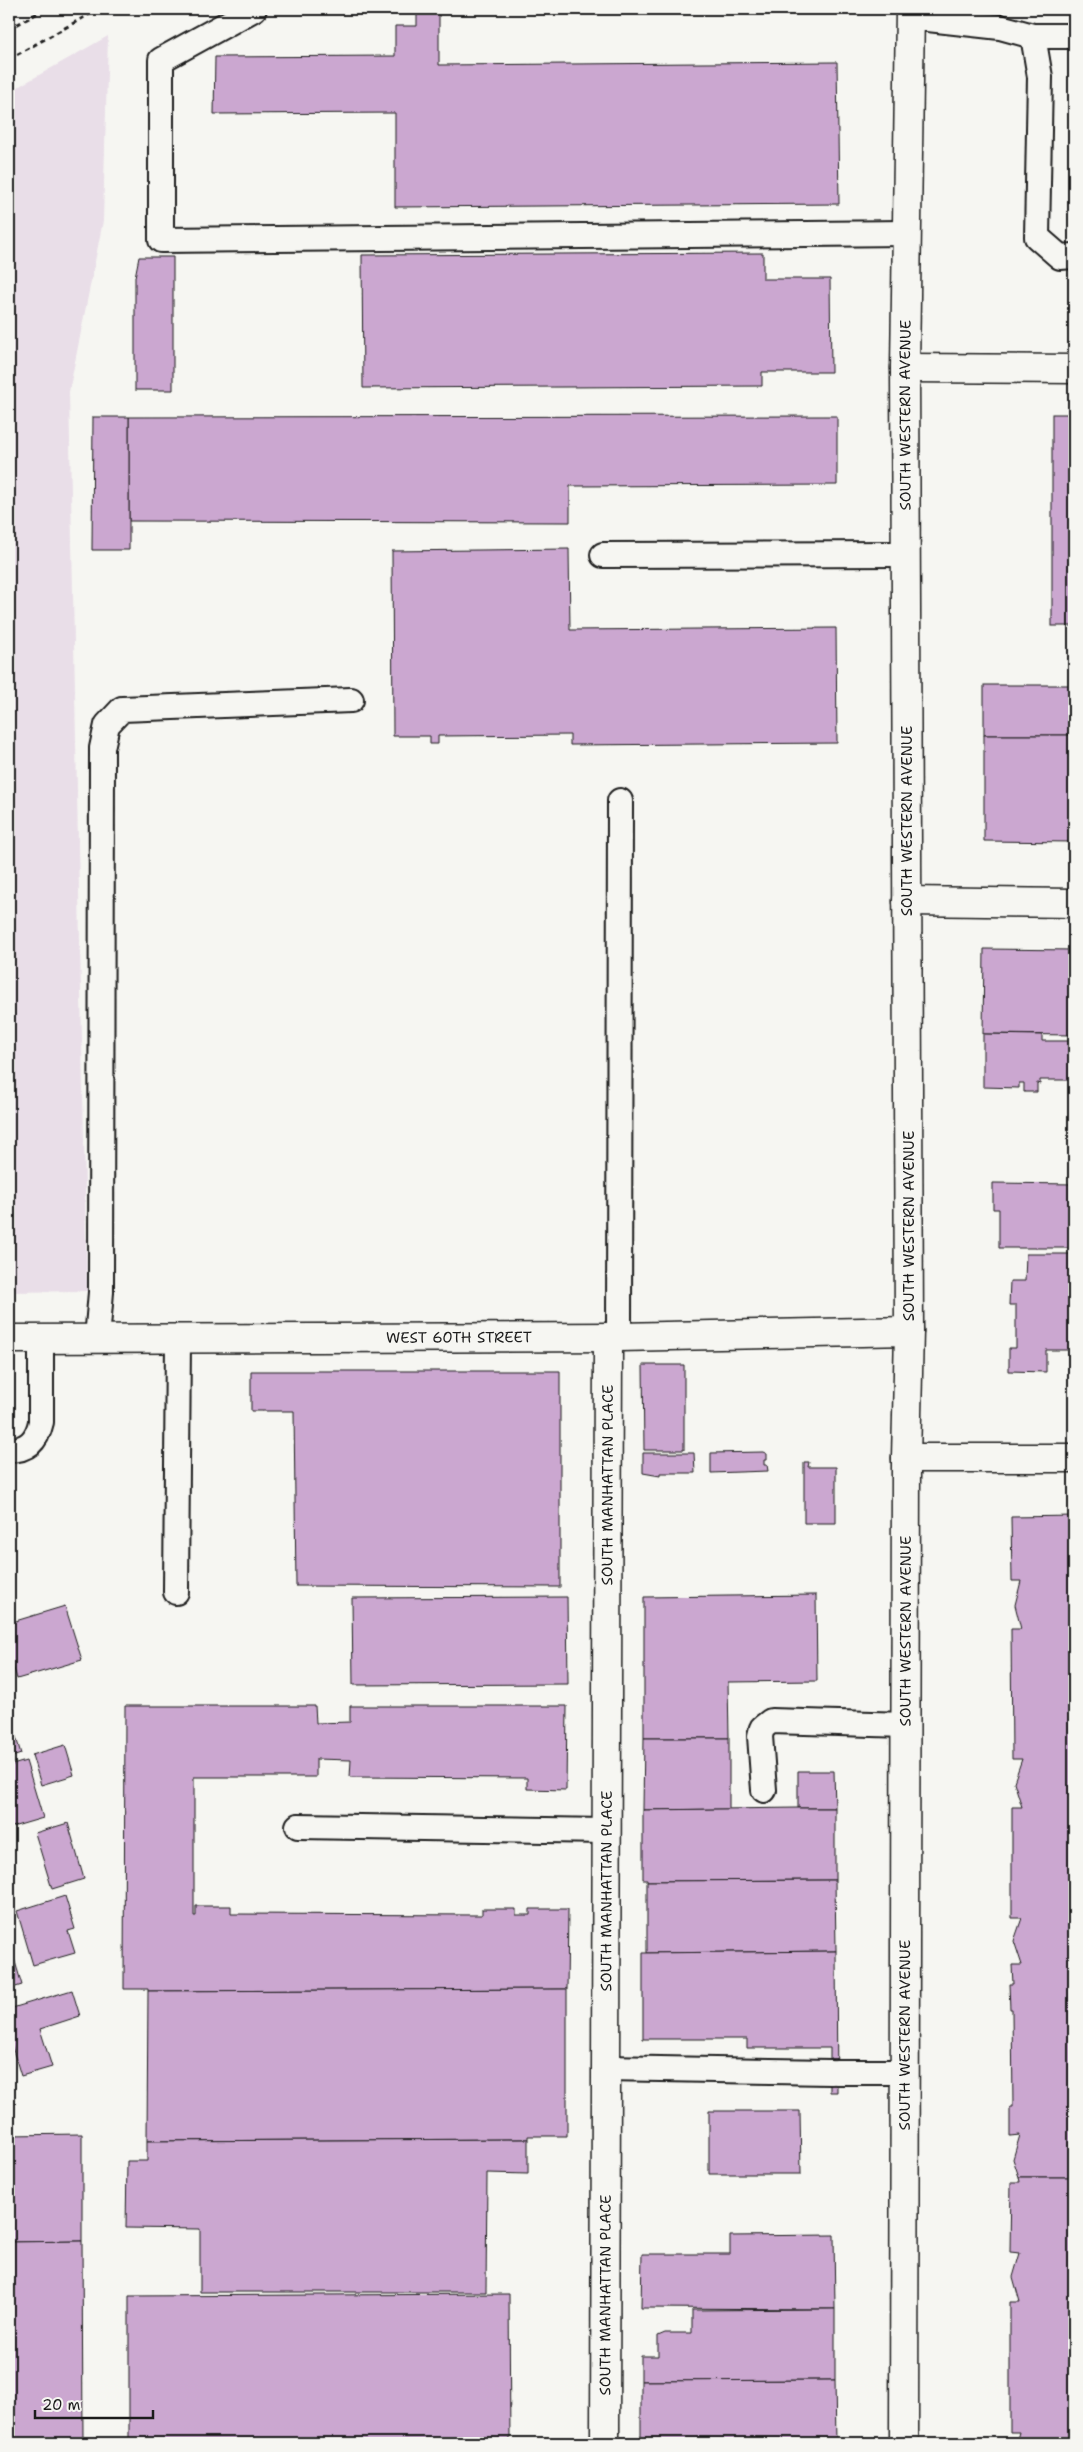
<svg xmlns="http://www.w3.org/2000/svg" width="1083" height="2452" font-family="'Shantell Sans',sans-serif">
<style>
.built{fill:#e9dee8}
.building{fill:#cba7d0;stroke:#1c1c1c}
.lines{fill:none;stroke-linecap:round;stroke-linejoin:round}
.lane-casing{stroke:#1c1c1c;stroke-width:28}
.street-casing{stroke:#1c1c1c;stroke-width:31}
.primary-casing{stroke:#1c1c1c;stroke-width:31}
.path{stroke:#1c1c1c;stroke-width:3;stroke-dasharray:5 4;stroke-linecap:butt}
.lane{stroke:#f6f6f2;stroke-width:24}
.street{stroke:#f6f6f2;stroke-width:28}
.primary{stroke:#f6f6f2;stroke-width:28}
.labels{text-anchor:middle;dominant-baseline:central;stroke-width:4;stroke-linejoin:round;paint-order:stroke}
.street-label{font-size:15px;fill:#1c1c1c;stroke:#f6f6f2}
</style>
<rect width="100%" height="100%" fill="#f6f6f2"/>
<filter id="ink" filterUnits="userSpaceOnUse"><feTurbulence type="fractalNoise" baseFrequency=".02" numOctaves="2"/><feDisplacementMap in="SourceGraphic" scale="10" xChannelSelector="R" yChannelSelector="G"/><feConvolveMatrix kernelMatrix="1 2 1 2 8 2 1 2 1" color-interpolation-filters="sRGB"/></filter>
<g filter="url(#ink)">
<!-- built -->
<path class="built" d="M 108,36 L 103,221 L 69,392 L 87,1291 L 9,1292 L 9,92 Z"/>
<!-- building -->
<g class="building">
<path d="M 439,12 L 439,65 L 837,62 L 839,204 L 395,207 L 395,113 L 214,114 L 215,57 L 395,56 L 395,26 L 417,26 L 417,13 Z"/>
<path d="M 763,253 L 763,279 L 830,279 L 831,372 L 762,372 L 762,386 L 363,388 L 362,255 Z"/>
<path d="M 139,257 L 173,257 L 173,390 L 135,390 L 135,277 Z"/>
<rect x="1052" y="414" width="22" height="212"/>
<path d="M 837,416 L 837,485 L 570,486 L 570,522 L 129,521 L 129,417 Z"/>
<path d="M 93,417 L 129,417 L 129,550 L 92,550 Z"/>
<path d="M 569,549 L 570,630 L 836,628 L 837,743 L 570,745 L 570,735 L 438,736 L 438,744 L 430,744 L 430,736 L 393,736 L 392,551 Z"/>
<rect x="984" y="685" width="90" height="50"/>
<path d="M 984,735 L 1074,735 L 1074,842 L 984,841 Z"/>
<path d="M 984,949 L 1074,950 L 1074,1035 L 983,1034 Z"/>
<path d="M 983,1034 L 1042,1035 L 1042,1041 L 1074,1041 L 1074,1080 L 1040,1080 L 1040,1084 L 1037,1083 L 1037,1092 L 1024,1092 L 1024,1083 L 1019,1083 L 1019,1088 L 983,1087 Z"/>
<path d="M 993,1183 L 1074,1184 L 1074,1248 L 999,1248 L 999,1209 L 993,1209 Z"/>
<path d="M 1026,1254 L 1072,1254 L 1071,1350 L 1046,1350 L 1046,1372 L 1009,1371 L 1009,1348 L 1016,1348 L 1016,1305 L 1009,1305 L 1010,1281 L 1025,1281 Z"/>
<path d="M 643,1365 L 684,1365 L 684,1450 L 644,1450 Z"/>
<path d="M 251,1371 L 560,1371 L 560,1587 L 296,1586 L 294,1411 L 251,1411 Z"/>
<path d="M 763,1452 L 767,1454 L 767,1460 L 764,1460 L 764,1465 L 767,1465 L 768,1471 L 711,1473 L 711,1453 Z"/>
<path d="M 643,1453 L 694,1453 L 695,1473 L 660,1473 L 660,1476 L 643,1473 Z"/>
<path d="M 804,1462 L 809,1462 L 808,1467 L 836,1467 L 836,1523 L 804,1523 Z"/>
<path d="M 1074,1516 L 1074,2140 L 1072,2143 L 1072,2177 L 1019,2177 L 1013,2159 L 1020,2135 L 1010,2136 L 1010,2107 L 1013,2107 L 1012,2009 L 1010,2009 L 1009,1984 L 1013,1984 L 1012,1965 L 1022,1965 L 1014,1941 L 1022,1918 L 1012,1918 L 1012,1807 L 1022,1807 L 1014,1782 L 1022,1759 L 1012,1759 L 1011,1629 L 1021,1629 L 1015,1605 L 1021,1581 L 1012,1581 L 1011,1517 Z"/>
<path d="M 816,1595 L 817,1681 L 728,1682 L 729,1738 L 644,1738 L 644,1597 Z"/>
<path d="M 567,1597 L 568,1684 L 353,1685 L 352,1598 Z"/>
<path d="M 65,1606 L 82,1660 L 17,1679 L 9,1651 L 9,1623 Z"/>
<path d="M 125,1706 L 315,1706 L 316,1723 L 350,1722 L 350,1706 L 567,1706 L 566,1790 L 527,1789 L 527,1778 L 350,1777 L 351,1760 L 316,1759 L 316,1777 L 194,1777 L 194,1916 L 196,1916 L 196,1906 L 231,1906 L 231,1914 L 482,1915 L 482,1909 L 516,1909 L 516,1915 L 530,1915 L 530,1909 L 568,1909 L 567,1989 L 148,1991 L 148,1989 L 124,1989 Z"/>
<path d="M 9,1714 L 21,1754 L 9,1758 Z"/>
<path d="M 644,1738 L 729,1738 L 729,1809 L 643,1810 Z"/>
<path d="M 65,1745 L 74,1775 L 41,1785 L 32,1755 Z"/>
<path d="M 26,1761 L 43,1818 L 9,1828 L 9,1766 Z"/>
<path d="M 798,1771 L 834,1771 L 835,1808 L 798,1808 Z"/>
<path d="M 798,1808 L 835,1808 L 835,1880 L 647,1881 L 647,1879 L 643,1879 L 643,1810 Z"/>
<path d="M 68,1823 L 84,1879 L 52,1889 L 35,1833 Z"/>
<path d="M 835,1880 L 836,1951 L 647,1953 L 647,1881 Z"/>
<path d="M 65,1896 L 75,1929 L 68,1931 L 75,1953 L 33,1965 L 17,1911 Z"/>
<path d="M 9,1942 L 22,1985 L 9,1989 Z"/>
<path d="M 836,1951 L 837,2092 L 830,2092 L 830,2048 L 747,2048 L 747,2039 L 643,2039 L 643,1953 Z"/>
<path d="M 567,1989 L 567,2136 L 528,2136 L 528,2139 L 147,2141 L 148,1991 Z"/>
<path d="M 72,1990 L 80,2016 L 40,2029 L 52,2067 L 21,2076 L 9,2037 L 9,2009 Z"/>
<path d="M 709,2111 L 800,2111 L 801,2174 L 709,2174 Z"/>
<path d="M 82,2134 L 82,2241 L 9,2242 L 9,2135 Z"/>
<path d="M 528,2139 L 528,2174 L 487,2173 L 486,2292 L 200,2292 L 200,2229 L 126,2228 L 127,2161 L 147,2161 L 147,2141 Z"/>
<path d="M 1019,2177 L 1072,2177 L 1074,2218 L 1072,2443 L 1016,2443 L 1019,2432 L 1010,2432 L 1010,2302 L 1020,2302 L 1013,2277 L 1020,2253 L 1010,2252 L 1011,2182 L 1020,2182 Z"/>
<path d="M 834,2235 L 835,2309 L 641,2308 L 642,2254 L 730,2254 L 730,2236 Z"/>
<path d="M 82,2241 L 83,2443 L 9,2443 L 9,2242 Z"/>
<path d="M 509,2294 L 510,2443 L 129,2443 L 129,2296 Z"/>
<path d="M 835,2309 L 835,2380 L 641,2381 L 641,2356 L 658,2356 L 658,2336 L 665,2333 L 692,2333 L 692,2310 Z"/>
<path d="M 835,2380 L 836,2443 L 641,2443 L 641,2381 Z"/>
</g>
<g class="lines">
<!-- lane casing -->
<g class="lane-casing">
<g id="lane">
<path d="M 254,9 L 161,60 L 161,240 L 907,233"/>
<path d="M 910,17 L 1000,27 L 1033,36 L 1074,36"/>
<path d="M 1033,36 L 1040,77 L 1037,237 L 1060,257 L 1074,256"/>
<path d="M 603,555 L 906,554"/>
<path d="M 619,1337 L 620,801"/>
<path d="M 97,1339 L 101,1292 L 102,748 L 107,725 L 122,709 L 351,700"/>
<path d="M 9,1450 C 28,1450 37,1440 41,1422 L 41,1339"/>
<path d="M 176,1592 L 178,1339"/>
<path d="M 764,1790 L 760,1736 L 762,1728 L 771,1721 L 906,1725"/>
<path d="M 298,1826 L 605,1831"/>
<path d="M 605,2068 L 830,2072"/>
<path d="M 836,2072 L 905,2072"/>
</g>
</g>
<!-- street casing -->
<g class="street-casing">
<g id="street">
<path d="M 905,368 L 1074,369"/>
<path d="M 907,901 L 1074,903"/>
<path id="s1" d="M 9,1339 L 619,1337 L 909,1331"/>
<path d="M 906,1458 L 1074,1458"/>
<path id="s2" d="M 605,2443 L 608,1337"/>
</g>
</g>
<!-- primary casing -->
<g class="primary-casing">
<g id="primary">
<path id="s3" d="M 904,2443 L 906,1458 L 909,1331 L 905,368 L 910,9"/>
</g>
</g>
<!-- path -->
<g class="path">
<path d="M 9,29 L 45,9"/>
<path d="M 9,59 L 99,9"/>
</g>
<!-- lane -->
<use href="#lane" class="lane"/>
<!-- street -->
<use href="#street" class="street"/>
<!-- primary -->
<use href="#primary" class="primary"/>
</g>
</g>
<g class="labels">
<!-- street labels -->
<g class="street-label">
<text stroke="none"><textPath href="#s3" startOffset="2028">SOUTH WESTERN AVENUE</textPath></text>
<text transform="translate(907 821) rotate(-90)">SOUTH WESTERN AVENUE</text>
<text transform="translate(909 1226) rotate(-90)">SOUTH WESTERN AVENUE</text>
<text stroke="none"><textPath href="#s1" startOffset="450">WEST 60TH STREET</textPath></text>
<text stroke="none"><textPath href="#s2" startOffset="958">SOUTH MANHATTAN PLACE</textPath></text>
<text stroke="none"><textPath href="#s3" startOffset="812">SOUTH WESTERN AVENUE</textPath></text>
<text stroke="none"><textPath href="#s2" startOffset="552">SOUTH MANHATTAN PLACE</textPath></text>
<text stroke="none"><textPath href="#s3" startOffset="408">SOUTH WESTERN AVENUE</textPath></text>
<text stroke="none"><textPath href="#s2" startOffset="148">SOUTH MANHATTAN PLACE</textPath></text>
</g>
</g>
<!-- margin -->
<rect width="1083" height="2452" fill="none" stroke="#f6f6f2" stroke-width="30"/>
<rect x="15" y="15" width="1053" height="2422" fill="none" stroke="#1c1c1c" stroke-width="2" filter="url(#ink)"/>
<!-- scale -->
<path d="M35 2410v8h118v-8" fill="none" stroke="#1c1c1c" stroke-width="2.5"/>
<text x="42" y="2410" font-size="15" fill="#1c1c1c" stroke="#f6f6f2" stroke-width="4" paint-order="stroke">20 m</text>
</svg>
